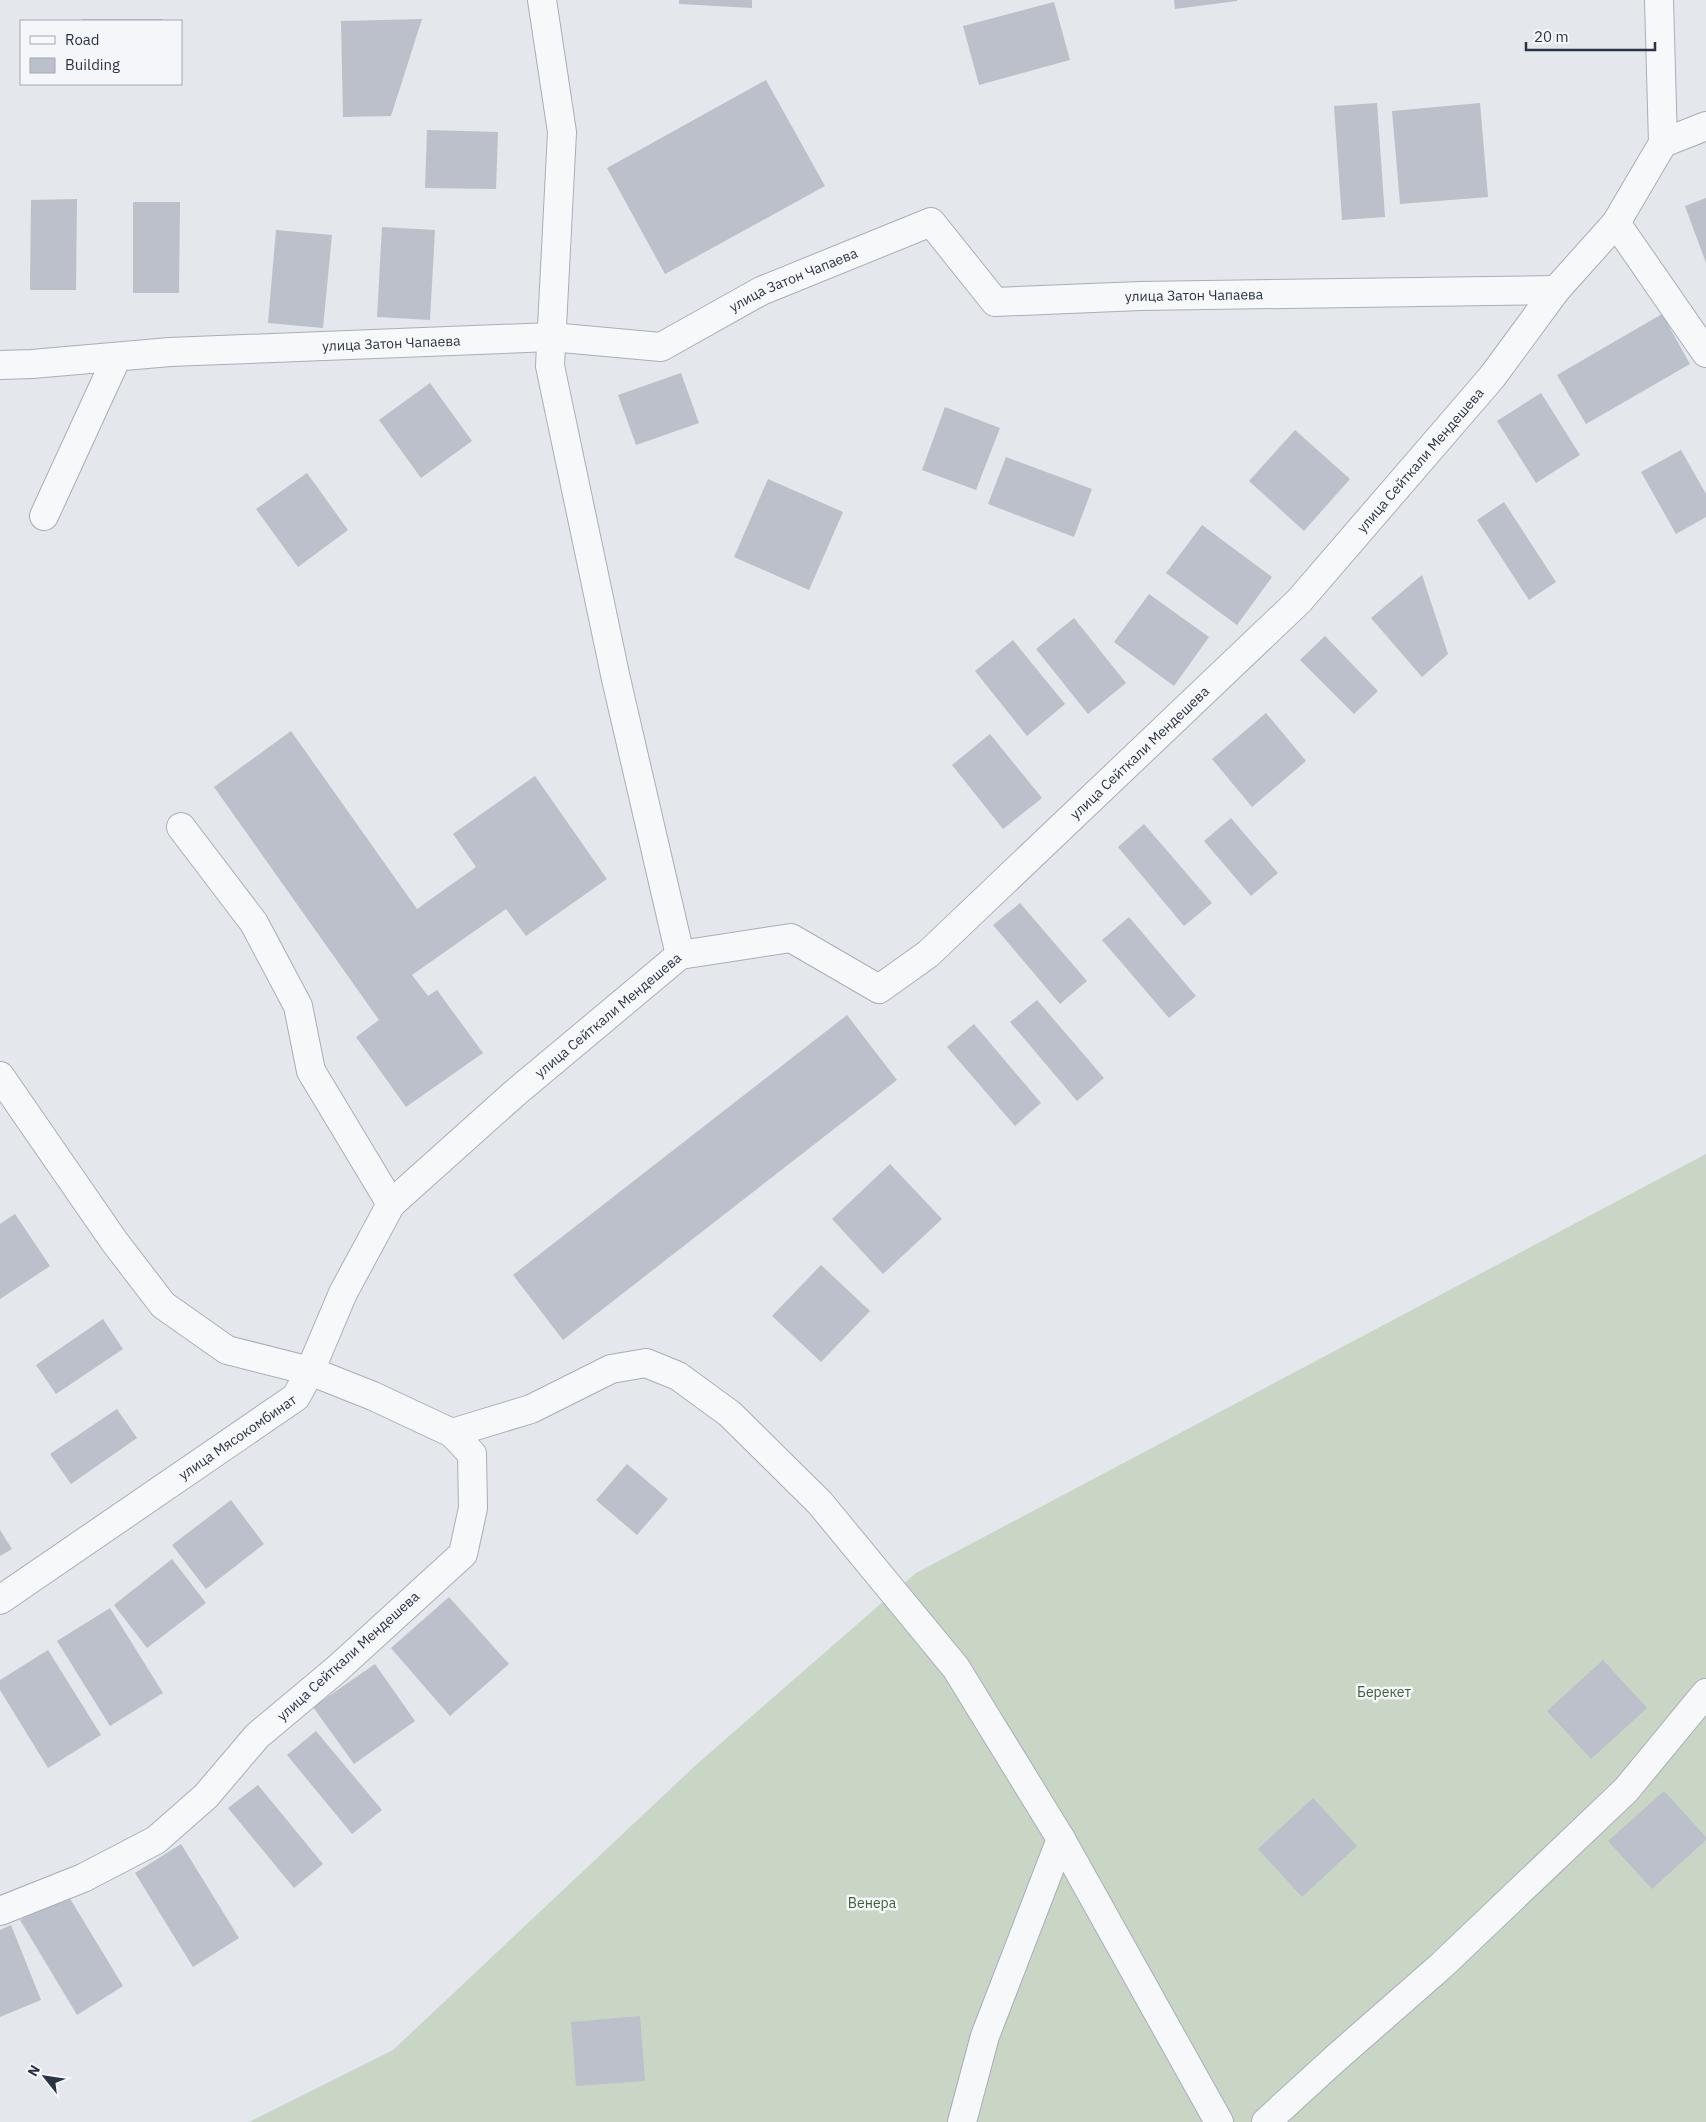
<svg xmlns="http://www.w3.org/2000/svg" width="1706" height="2122" font-family="'IBM Plex Sans',sans-serif">
<style>
.garden{fill:#c9d6c5}
.building{fill:#bbc0ca}
.lines{fill:none;stroke-linecap:round;stroke-linejoin:round}
.minor-casing{stroke:#a9aeb7;stroke-width:30}
.minor{stroke:#f7f8fa;stroke-width:28}
.labels{text-anchor:middle;dominant-baseline:central;stroke-width:5;stroke-linejoin:round;paint-order:stroke}
.street-label{font-size:14px;fill:#2b3445;stroke:#f4f6f9}
.park-label{font-size:14px;fill:#3f6138;stroke:#f4f6f9}
</style>
<rect width="100%" height="100%" fill="#e4e7ec"/>
<!-- garden -->
<path class="garden" d="M 1706,1154 L 1706,2122 L 249,2122 L 393,2050 L 697,1764 L 916,1573 Z"/>
<!-- building -->
<g class="building">
<path d="M 679,0 L 752,0 L 752,8 L 679,4 Z"/>
<path d="M 1174,0 L 1237,0 L 1237,1 L 1175,9 Z"/>
<path d="M 1054,2 L 1070,60 L 979,85 L 963,26 Z"/>
<rect x="82" y="19" width="81" height="2"/>
<path d="M 422,19 L 391,116 L 343,117 L 341,21 Z"/>
<path d="M 766,80 L 825,186 L 665,274 L 607,168 Z"/>
<path d="M 1377,103 L 1385,217 L 1342,220 L 1334,106 Z"/>
<path d="M 1480,103 L 1488,197 L 1400,204 L 1392,111 Z"/>
<path d="M 427,130 L 498,132 L 496,189 L 425,188 Z"/>
<path d="M 1706,198 L 1706,263 L 1685,206 Z"/>
<path d="M 77,199 L 76,290 L 30,290 L 31,200 Z"/>
<path d="M 133,202 L 180,202 L 179,293 L 133,293 Z"/>
<path d="M 382,227 L 435,230 L 430,320 L 377,317 Z"/>
<path d="M 276,230 L 332,235 L 323,328 L 268,323 Z"/>
<path d="M 1662,314 L 1690,364 L 1586,424 L 1557,375 Z"/>
<path d="M 681,373 L 699,423 L 636,445 L 618,395 Z"/>
<path d="M 430,383 L 472,441 L 421,478 L 379,420 Z"/>
<path d="M 1541,393 L 1580,455 L 1536,483 L 1497,421 Z"/>
<path d="M 945,407 L 1000,428 L 976,490 L 922,470 Z"/>
<path d="M 1295,430 L 1350,479 L 1304,531 L 1249,481 Z"/>
<path d="M 1681,450 L 1706,494 L 1706,517 L 1676,534 L 1641,472 Z"/>
<path d="M 1006,457 L 1092,489 L 1074,537 L 988,504 Z"/>
<path d="M 307,473 L 348,530 L 298,567 L 256,509 Z"/>
<path d="M 768,479 L 843,512 L 809,590 L 734,557 Z"/>
<path d="M 1504,502 L 1556,582 L 1529,600 L 1477,520 Z"/>
<path d="M 1202,525 L 1272,577 L 1237,625 L 1166,573 Z"/>
<path d="M 1422,575 L 1448,654 L 1422,677 L 1371,618 Z"/>
<path d="M 1149,594 L 1209,637 L 1174,686 L 1114,642 Z"/>
<path d="M 1074,618 L 1126,683 L 1088,714 L 1036,649 Z"/>
<path d="M 1325,636 L 1378,691 L 1354,714 L 1300,660 Z"/>
<path d="M 1013,640 L 1065,704 L 1027,736 L 975,671 Z"/>
<path d="M 1266,713 L 1306,761 L 1252,807 L 1212,759 Z"/>
<path d="M 291,731 L 417,909 L 476,867 L 453,834 L 535,776 L 607,879 L 526,936 L 506,909 L 412,975 L 428,996 L 437,990 L 483,1053 L 406,1107 L 356,1037 L 379,1020 L 214,787 Z"/>
<path d="M 990,734 L 1042,798 L 1003,829 L 952,765 Z"/>
<path d="M 1231,818 L 1278,873 L 1251,896 L 1204,841 Z"/>
<path d="M 1144,824 L 1212,903 L 1184,926 L 1118,847 Z"/>
<path d="M 1020,903 L 1087,981 L 1060,1004 L 993,925 Z"/>
<path d="M 1129,917 L 1196,996 L 1169,1018 L 1102,940 Z"/>
<path d="M 1037,1000 L 1104,1078 L 1077,1101 L 1010,1022 Z"/>
<path d="M 847,1015 L 897,1080 L 563,1340 L 513,1275 Z"/>
<path d="M 974,1024 L 1041,1103 L 1015,1126 L 947,1047 Z"/>
<path d="M 890,1164 L 942,1219 L 883,1274 L 832,1219 Z"/>
<path d="M 15,1214 L 50,1266 L 0,1299 L 0,1224 Z"/>
<path d="M 821,1265 L 870,1311 L 821,1362 L 772,1316 Z"/>
<path d="M 103,1319 L 123,1349 L 56,1394 L 36,1365 Z"/>
<path d="M 117,1409 L 137,1438 L 71,1484 L 50,1454 Z"/>
<path d="M 627,1464 L 668,1499 L 637,1535 L 596,1500 Z"/>
<path d="M 231,1500 L 264,1544 L 206,1589 L 172,1545 Z"/>
<path d="M 0,1530 L 12,1549 L 0,1556 Z"/>
<path d="M 172,1559 L 206,1603 L 147,1648 L 114,1605 Z"/>
<path d="M 449,1597 L 509,1664 L 450,1716 L 391,1648 Z"/>
<path d="M 110,1608 L 163,1693 L 110,1726 L 57,1641 Z"/>
<path d="M 48,1650 L 101,1735 L 48,1768 L 0,1690 L 0,1680 Z"/>
<path d="M 1603,1660 L 1647,1708 L 1591,1759 L 1547,1711 Z"/>
<path d="M 375,1664 L 415,1721 L 354,1764 L 313,1707 Z"/>
<path d="M 316,1731 L 382,1810 L 352,1834 L 287,1755 Z"/>
<path d="M 258,1785 L 323,1864 L 294,1888 L 228,1808 Z"/>
<path d="M 1664,1791 L 1706,1837 L 1706,1840 L 1652,1889 L 1608,1841 Z"/>
<path d="M 1313,1798 L 1357,1846 L 1302,1897 L 1258,1849 Z"/>
<path d="M 181,1844 L 239,1938 L 193,1967 L 135,1873 Z"/>
<path d="M 66,1892 L 123,1986 L 77,2015 L 20,1920 Z"/>
<path d="M 11,1925 L 41,2000 L 0,2017 L 0,1930 Z"/>
<path d="M 640,2016 L 645,2081 L 576,2086 L 571,2022 Z"/>
</g>
<g class="lines">
<!-- minor casing -->
<g class="minor-casing">
<g id="minor">
<path d="M 542,0 L 562,132 L 550,366 L 616,679 L 680,955"/>
<path d="M 1663,143 L 1706,126"/>
<path d="M 1616,223 L 1706,353"/>
<path id="s1" d="M 0,365 L 32,364 L 170,352 L 551,337 L 661,347 L 761,291 L 931,222 L 995,302 L 1140,296 L 1556,290"/>
<path d="M 44,516 L 117,357"/>
<path d="M 181,827 L 254,923 L 298,1006 L 311,1071 L 391,1204"/>
<path d="M 0,1076 L 114,1241 L 163,1305 L 227,1350 L 310,1371 L 373,1396 L 452,1433 L 472,1454 L 473,1508 L 463,1554 L 337,1669 L 257,1736 L 206,1796 L 156,1840 L 83,1878 L 0,1911"/>
<path d="M 452,1433 L 531,1409 L 611,1369 L 646,1363 L 678,1376 L 730,1414 L 820,1503 L 956,1668 L 1061,1839 L 1219,2122"/>
<path id="s2" d="M 0,1600 L 296,1397 L 310,1371 L 343,1293 L 391,1204 L 515,1093 L 680,955 L 791,938 L 879,989 L 928,954 L 1299,601 L 1492,377 L 1556,290 L 1616,223 L 1663,143 L 1659,0"/>
<path d="M 962,2122 L 985,2036 L 1061,1839"/>
<path d="M 1266,2122 L 1336,2058 L 1441,1966 L 1626,1790 L 1706,1693"/>
</g>
</g>
<!-- minor -->
<use href="#minor" class="minor"/>
</g>
<g class="labels">
<!-- street labels -->
<g class="street-label">
<text stroke="none"><textPath href="#s1" startOffset="811">улица Затон Чапаева</textPath></text>
<text stroke="none"><textPath href="#s1" startOffset="1262">улица Затон Чапаева</textPath></text>
<text stroke="none"><textPath href="#s1" startOffset="392">улица Затон Чапаева</textPath></text>
<text stroke="none"><textPath href="#s2" startOffset="1928">улица Сейткали Мендешева</textPath></text>
<text stroke="none"><textPath href="#s2" startOffset="1522">улица Сейткали Мендешева</textPath></text>
<text stroke="none"><textPath href="#s2" startOffset="862">улица Сейткали Мендешева</textPath></text>
<text stroke="none"><textPath href="#s2" startOffset="288">улица Мясокомбинат</textPath></text>
<text transform="translate(348 1656) rotate(-42)">улица Сейткали Мендешева</text>
</g>
<!-- park labels -->
<g class="park-label">
<text x="1384" y="1692">Берекет</text>
<text x="872" y="1903">Венера</text>
</g>
</g>
<!-- legend -->
<rect x="20" y="20" width="162" height="65" fill="#f4f6f9" stroke="#a4a8b1"/>
<rect x="30" y="36" width="25" height="8" fill="#f7f8fa" stroke="#a4a8b1"/>
<text x="65" y="45" font-size="15" fill="#2b3445">Road</text>
<rect x="30" y="58" width="25" height="15" fill="#bbc0ca" stroke="#a4a8b1"/>
<text x="65" y="70" font-size="15" fill="#2b3445">Building</text>
<!-- north arrow -->
<g transform="translate(45 2077) rotate(300)" stroke="#f4f6f9" stroke-width="4" paint-order="stroke">
<path d="M0-4L9 19L0 12L-9 19Z" fill="#2b3445"/>
<text y="-8" font-size="14" font-weight="bold" text-anchor="middle" fill="#2b3445">N</text>
</g>
<!-- scale -->
<path d="M1526 42v8h129v-8" fill="none" stroke="#2b3445" stroke-width="2.5"/>
<text x="1534" y="42" font-size="15" fill="#2b3445" stroke="#f4f6f9" stroke-width="4" paint-order="stroke">20 m</text>
</svg>
